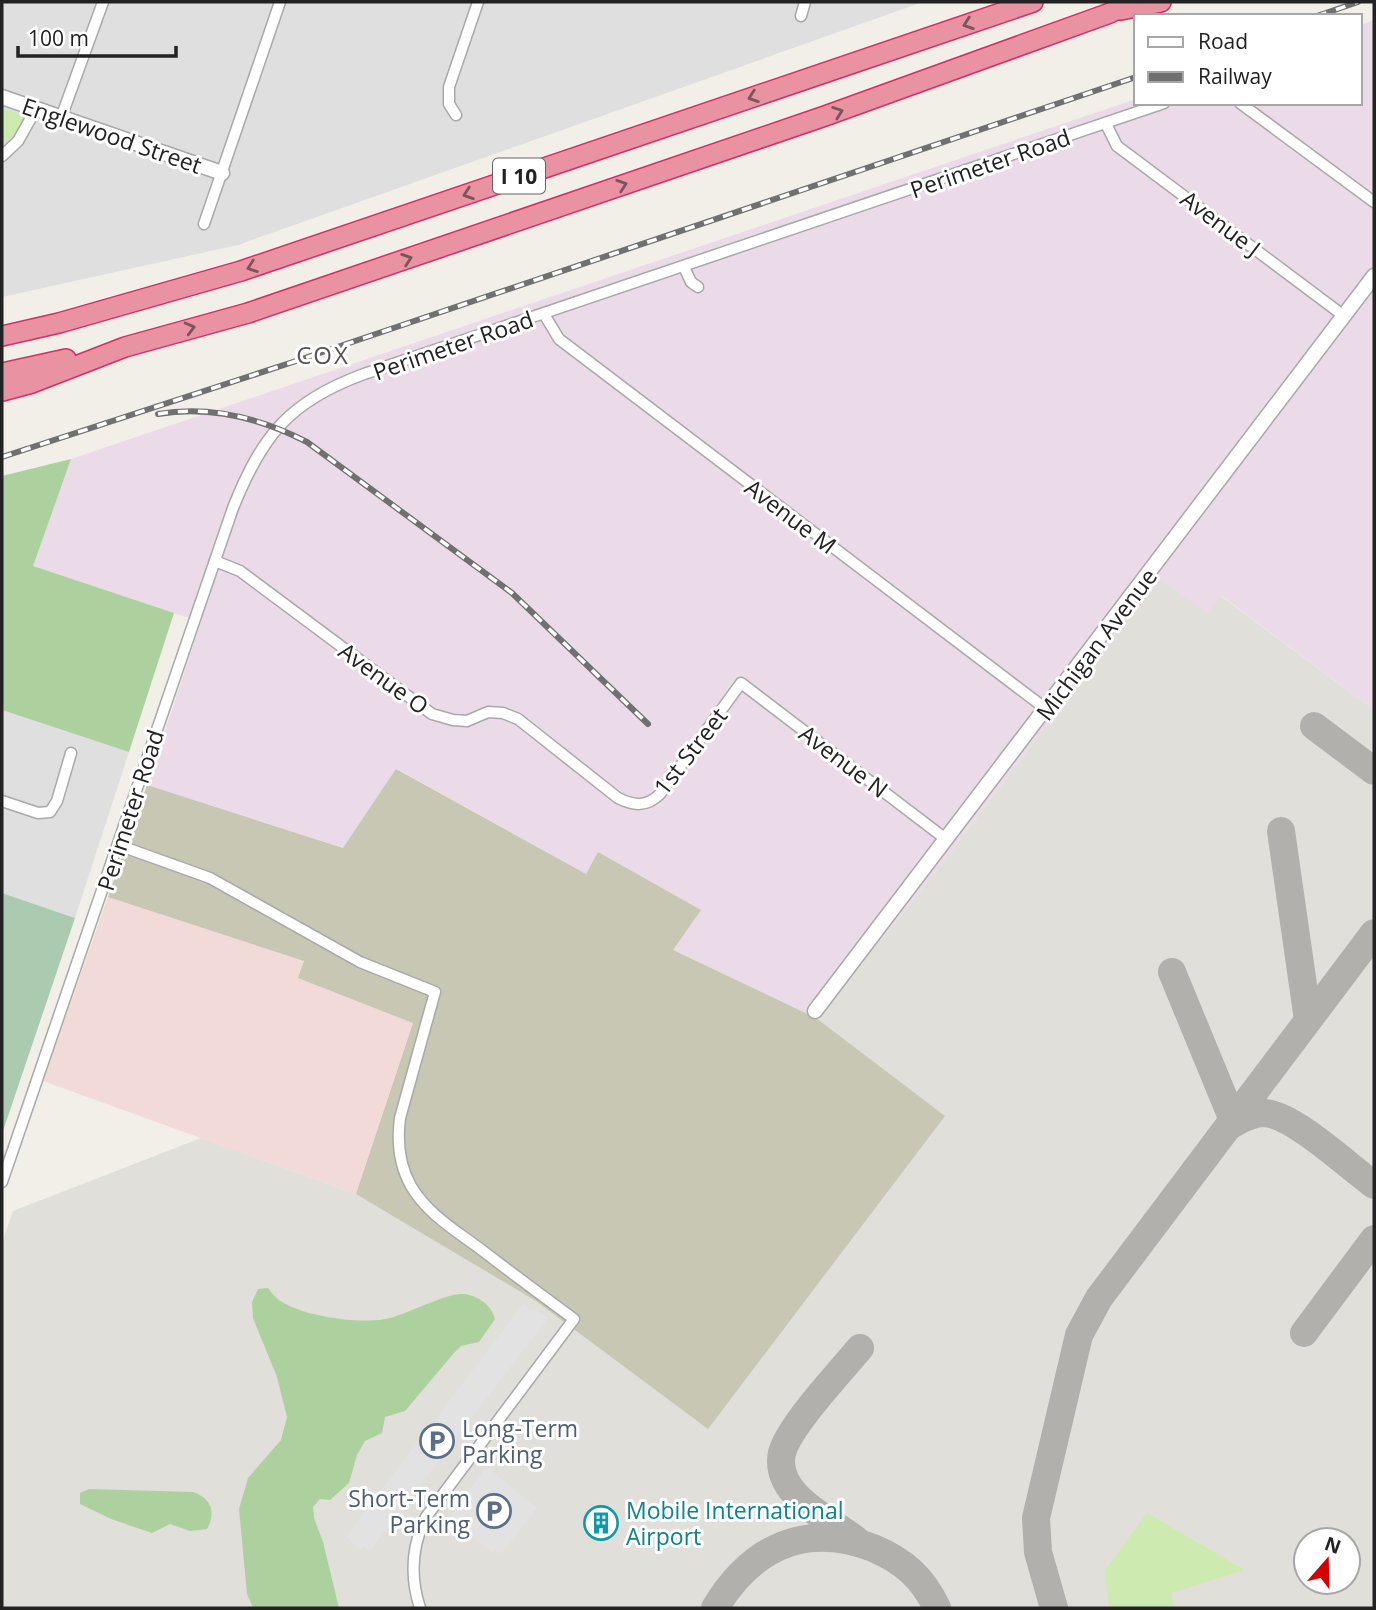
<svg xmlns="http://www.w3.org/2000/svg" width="1376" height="1610" font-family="'Open Sans',sans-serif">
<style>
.residential{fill:#e0dfdf}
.commercial{fill:#f2dad9}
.industrial{fill:#ebdbe8}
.airport{fill:#e1dfda;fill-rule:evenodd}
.construction{fill:#c7c7b4}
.grass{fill:#cdebb0}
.forest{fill:#add19e}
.cemetery{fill:#aacbaf}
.parking{fill:#e2e2e2}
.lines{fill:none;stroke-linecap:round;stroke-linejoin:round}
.taxiway{stroke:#b1b0ac;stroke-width:28}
.minor-casing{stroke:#a9a9a9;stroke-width:13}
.tertiary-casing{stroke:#a9a9a9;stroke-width:17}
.motorway-casing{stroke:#dc2a67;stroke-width:22}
.minor{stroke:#fff;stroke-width:10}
.tertiary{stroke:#fff;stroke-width:14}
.motorway{stroke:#e892a2;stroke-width:19}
.rail-casing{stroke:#707070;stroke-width:6}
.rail{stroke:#fff;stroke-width:3.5;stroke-dasharray:10;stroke-linecap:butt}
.oneway{stroke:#7b545c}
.labels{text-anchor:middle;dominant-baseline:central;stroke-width:6;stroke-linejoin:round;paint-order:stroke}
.shield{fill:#fff;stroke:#646464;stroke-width:2}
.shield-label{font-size:21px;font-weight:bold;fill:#222}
.street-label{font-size:23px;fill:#222;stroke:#fff}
.service-label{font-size:23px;fill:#4e5e75;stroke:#fff;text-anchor:start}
.culture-label{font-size:23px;fill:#0d838f;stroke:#fff;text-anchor:start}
.neighbourhood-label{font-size:24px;letter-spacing:2px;fill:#555;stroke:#fff}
</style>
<rect width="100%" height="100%" fill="#f2efe9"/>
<!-- residential -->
<g class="residential">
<path d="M 2,2 L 923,2 L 238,245 L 2,297 Z"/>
<path d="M 2,710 L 129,752 L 75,918 L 2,893 Z"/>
</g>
<!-- commercial -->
<path class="commercial" d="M 108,897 L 304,961 L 299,978 L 413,1023 L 356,1194 L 43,1081 Z"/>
<!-- industrial -->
<path class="industrial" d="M 1374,20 L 1374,710 L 1222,596 L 1207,614 L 1159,578 L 921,891 L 816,1018 L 673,950 L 701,910 L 598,852 L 586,874 L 397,769 L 344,848 L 147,785 L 201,622 L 32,566 L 71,459 L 1136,99 L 1136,103 L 1360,103 L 1360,25 Z"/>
<!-- airport -->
<path class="airport" d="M 1159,578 L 1207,613 L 1221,596 L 1374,710 L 1374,1608 L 2,1608 L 2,1243 L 13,1211 L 201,1138 L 356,1194 L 413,1024 L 298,978 L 304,961 L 108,897 L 147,785 L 343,848 L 396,769 L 586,874 L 598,852 L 701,910 L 673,950 L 816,1018 L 921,891 ZM 1306,1540 L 1348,1540 L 1348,1582 L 1306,1582 Z"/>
<!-- construction -->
<path class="construction" d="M 396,769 L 586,874 L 598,852 L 701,910 L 673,950 L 816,1018 L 945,1116 L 708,1429 L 536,1301 L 356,1194 L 413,1023 L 298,978 L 304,961 L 108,897 L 147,785 L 343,848 Z"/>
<!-- grass -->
<g class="grass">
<path d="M 2,108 L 25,116 L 15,134 L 2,146 Z"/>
<path d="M 1147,1513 L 1243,1569 L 1244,1570 L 1171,1593 L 1174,1608 L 1109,1608 L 1105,1570 Z"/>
</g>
<!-- forest -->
<g class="forest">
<path d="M 71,459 L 33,566 L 174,613 L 129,752 L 2,710 L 2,476 Z"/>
<path d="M 268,1288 C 271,1292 275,1297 279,1300 C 303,1317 363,1325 390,1318 C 409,1313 447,1293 463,1294 C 477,1295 492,1305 495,1319 L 479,1342 L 461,1346 L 454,1353 L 405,1411 L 385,1417 L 382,1433 L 365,1441 L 357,1455 L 349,1483 L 330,1500 L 320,1499 L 313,1507 L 314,1518 L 323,1542 L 339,1608 L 253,1608 L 247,1594 L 239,1509 L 248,1478 L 281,1440 L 287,1417 L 277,1377 L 253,1318 L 252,1302 L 258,1289 Z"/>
<path d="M 89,1489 L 193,1492 C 212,1499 216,1512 207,1529 L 190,1531 L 170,1524 L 152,1533 L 111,1519 L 80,1504 L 80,1493 Z"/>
</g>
<!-- cemetery -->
<path class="cemetery" d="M 2,893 L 75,918 L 2,1134 Z"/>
<!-- parking -->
<g class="parking">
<path d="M 523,1304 L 530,1310 L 532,1307 L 548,1318 L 370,1551 L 364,1547 L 361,1550 L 346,1537 Z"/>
<path d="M 487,1467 L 537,1508 L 502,1554 L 494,1549 L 492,1552 L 466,1532 L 458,1521 L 451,1515 Z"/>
</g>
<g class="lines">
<!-- taxiway -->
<g class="taxiway">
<path d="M 1314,726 L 1374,771"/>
<path d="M 1281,831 L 1308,1020"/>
<path d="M 1172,972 L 1233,1120"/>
<path d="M 1228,1127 C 1239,1120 1251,1113 1264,1113 C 1293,1114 1349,1167 1374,1185"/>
<path d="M 1304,1333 L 1374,1239"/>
<path d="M 855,1539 C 836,1525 805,1508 791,1489 C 783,1479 779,1465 782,1453 C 789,1426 840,1372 860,1348"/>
<path d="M 715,1608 C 752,1547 805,1522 873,1548 C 904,1561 923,1578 937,1608"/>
<path d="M 1054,1608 L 1038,1552 L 1036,1518 L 1079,1335 L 1099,1298 L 1374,933"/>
</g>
<!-- minor casing -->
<g class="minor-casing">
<g id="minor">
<path d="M 801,16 L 805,2"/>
<path d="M 1240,103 L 1374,202"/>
<path d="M 456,115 L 449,104 L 449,87 L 478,2"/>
<path d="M 61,118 L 103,2"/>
<path d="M 1106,124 L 1117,146 L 1344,316"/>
<path d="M 2,156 L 18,141 L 36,109"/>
<path d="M 204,224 L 280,2"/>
<path d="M 684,267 L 691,282 L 698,287"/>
<path d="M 544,314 L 559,339 L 1046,709"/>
<path d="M 215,561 L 240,571 L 432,714 L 453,720 L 467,721 L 488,712 L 503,713 L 518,719 L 618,798 C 634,806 647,807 660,794 L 741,683 L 947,840"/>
<path d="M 2,801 L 38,813 L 50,812 L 57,801 L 71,753"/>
<path d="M 118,845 L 210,878 L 360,962 L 435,992 L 400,1118 C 397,1141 399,1165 411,1186 C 427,1214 458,1232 483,1251 C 513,1274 544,1297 574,1319 L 426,1517 C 411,1547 410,1577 420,1608"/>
<path d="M 2,1182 L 233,508 C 262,435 290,401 364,374 L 1164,103"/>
</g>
</g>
<!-- tertiary casing -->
<g class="tertiary-casing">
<g id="tertiary">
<path d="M 2,97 L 222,173"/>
<path d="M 815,1011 L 1374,276"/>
</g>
</g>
<!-- motorway casing -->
<g class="motorway-casing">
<g id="motorway">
<path d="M 1121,10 L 1161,2"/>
<path d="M 2,336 L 59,323 L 241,271 L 1033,2"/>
<path d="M 2,373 L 66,359"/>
<path d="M 2,391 L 32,383 L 125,347 L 248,313 L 825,116 L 1110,13 L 1132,2"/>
</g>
</g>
<!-- minor -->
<use href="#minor" class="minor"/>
<!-- tertiary -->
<use href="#tertiary" class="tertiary"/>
<!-- motorway -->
<use href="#motorway" class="motorway"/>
<!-- rail casing -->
<g class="rail-casing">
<g id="rail">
<path d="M 1317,16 L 1358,2"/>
<path d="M 158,414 C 211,405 260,418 307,442 L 512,593 L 648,724"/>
<path d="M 2,457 L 293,362 L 1136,77"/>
</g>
</g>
<!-- rail -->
<use href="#rail" class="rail"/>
</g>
<!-- one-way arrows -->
<defs><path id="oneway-chevron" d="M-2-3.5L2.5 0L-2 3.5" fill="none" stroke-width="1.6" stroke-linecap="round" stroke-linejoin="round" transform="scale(1.75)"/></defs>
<g class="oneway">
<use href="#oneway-chevron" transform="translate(968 24) rotate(161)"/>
<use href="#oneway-chevron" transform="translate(753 97) rotate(161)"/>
<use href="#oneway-chevron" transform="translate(838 112) rotate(-20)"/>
<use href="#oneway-chevron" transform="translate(622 185) rotate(-19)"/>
<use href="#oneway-chevron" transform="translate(468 194) rotate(161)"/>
<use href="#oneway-chevron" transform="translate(407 259) rotate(-19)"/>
<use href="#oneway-chevron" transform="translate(252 267) rotate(161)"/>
<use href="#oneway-chevron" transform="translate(190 328) rotate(-15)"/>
</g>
<!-- icons -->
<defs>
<g id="parking-ring" transform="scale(1.75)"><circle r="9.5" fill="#fff" stroke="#5c6f8a" stroke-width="1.5"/><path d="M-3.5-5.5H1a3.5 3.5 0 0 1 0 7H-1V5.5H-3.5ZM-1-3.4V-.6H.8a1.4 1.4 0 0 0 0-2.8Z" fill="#5c6f8a"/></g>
<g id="building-ring" transform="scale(1.75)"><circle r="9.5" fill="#fff" stroke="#0f9aa8" stroke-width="1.5"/><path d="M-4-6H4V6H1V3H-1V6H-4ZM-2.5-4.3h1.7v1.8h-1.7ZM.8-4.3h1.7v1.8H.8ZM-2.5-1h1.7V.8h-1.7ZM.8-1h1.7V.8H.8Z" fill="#0f9aa8"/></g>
</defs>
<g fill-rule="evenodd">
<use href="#parking-ring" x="437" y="1441"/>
<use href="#parking-ring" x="494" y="1511"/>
<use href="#building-ring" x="601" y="1523"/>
</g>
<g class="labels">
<!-- shield labels -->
<rect class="shield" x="493" y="158.5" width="52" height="35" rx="5"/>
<g class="shield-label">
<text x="519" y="176">I 10</text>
</g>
<!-- street labels -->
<g class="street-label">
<text transform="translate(112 135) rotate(19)">Englewood Street</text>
<text transform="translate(990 163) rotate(-19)">Perimeter Road</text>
<text transform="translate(1221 223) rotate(37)">Avenue J</text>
<text transform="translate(453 345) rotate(-19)">Perimeter Road</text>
<text transform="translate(791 516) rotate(37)">Avenue M</text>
<text transform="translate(1096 644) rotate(-53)">Michigan Avenue</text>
<text transform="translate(384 678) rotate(36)">Avenue O</text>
<text transform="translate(690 751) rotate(-52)">1st Street</text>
<text transform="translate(844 761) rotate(37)">Avenue N</text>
<text transform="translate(130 810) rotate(-72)">Perimeter Road</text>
</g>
<!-- service labels -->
<g class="service-label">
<text x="462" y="1428">Long-Term<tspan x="462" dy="26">Parking</tspan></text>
<text x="470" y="1498" text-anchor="end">Short-Term<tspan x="470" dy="26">Parking</tspan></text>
</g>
<!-- culture labels -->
<g class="culture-label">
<text x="626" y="1510">Mobile International<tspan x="626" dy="26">Airport</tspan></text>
</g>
<!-- neighbourhood labels -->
<g class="neighbourhood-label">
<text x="323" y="354">COX</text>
</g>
</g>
<!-- border -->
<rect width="1376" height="1610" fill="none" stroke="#222222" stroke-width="7"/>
<!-- legend -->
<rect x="1134" y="14" width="228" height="91" fill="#ffffff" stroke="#a7a7a7" stroke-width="2"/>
<rect x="1148" y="37" width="35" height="10" fill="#ffffff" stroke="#a7a7a7" stroke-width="2"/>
<text x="1198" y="49" font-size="21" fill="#222222">Road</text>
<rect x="1148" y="72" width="35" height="10" fill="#707070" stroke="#a7a7a7" stroke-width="2"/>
<text x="1198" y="84" font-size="21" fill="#222222">Railway</text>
<!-- north arrow -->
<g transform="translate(1327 1561) rotate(20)"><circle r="33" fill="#ffffff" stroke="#a7a7a7" stroke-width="2"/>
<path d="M0-5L12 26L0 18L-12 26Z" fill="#d40000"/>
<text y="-10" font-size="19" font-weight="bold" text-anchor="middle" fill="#222222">N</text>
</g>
<!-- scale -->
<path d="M18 46v10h158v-10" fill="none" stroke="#222222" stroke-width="3.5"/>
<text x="28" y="46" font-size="21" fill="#222222" stroke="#ffffff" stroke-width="5" paint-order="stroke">100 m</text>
</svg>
